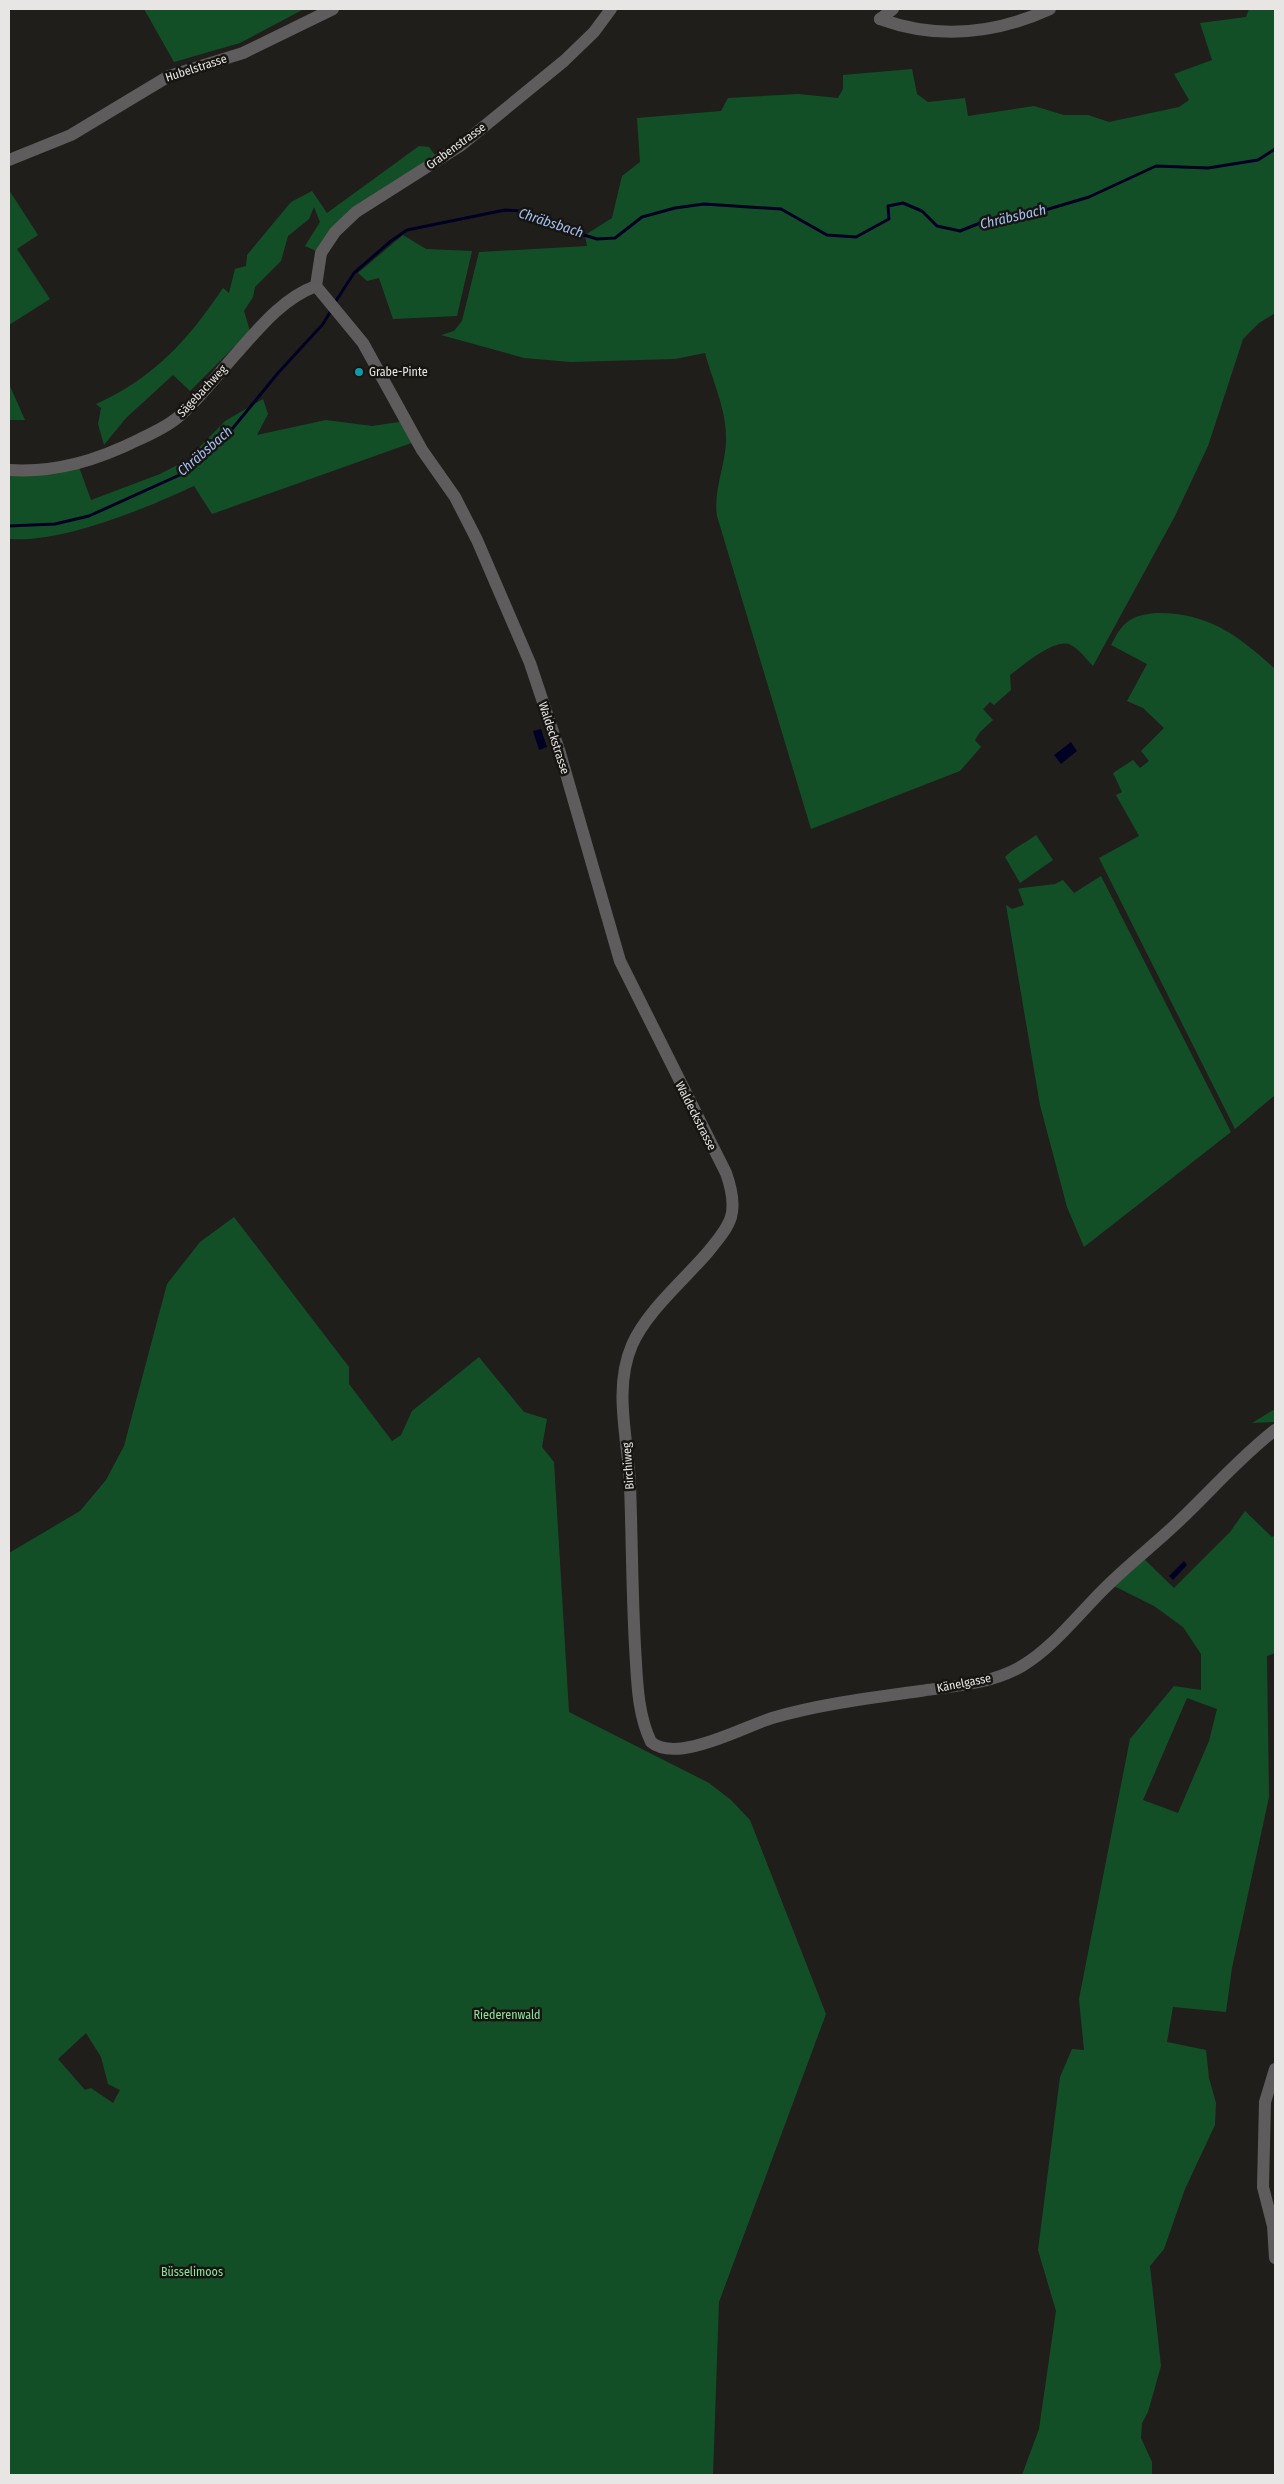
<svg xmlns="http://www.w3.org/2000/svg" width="1284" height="2484" font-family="'Fira Sans Condensed',sans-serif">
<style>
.green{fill:#134f26;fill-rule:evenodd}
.water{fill:#000024}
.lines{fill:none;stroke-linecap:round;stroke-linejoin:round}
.stream{stroke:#000024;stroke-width:3}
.minor{stroke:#5f5c5d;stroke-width:12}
.culture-dot{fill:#0f9aa8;stroke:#171512;stroke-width:2}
.labels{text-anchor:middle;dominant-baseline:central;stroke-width:5;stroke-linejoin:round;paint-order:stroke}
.street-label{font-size:12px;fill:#e7e6e4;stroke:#171512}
.poi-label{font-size:12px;fill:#e7e6e4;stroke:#171512;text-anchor:start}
.park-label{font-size:12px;fill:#8be59d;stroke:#171512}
.water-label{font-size:14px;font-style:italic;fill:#a5c2f5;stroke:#171512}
</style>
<rect width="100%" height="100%" fill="#201e1b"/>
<!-- green -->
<g class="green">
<path d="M 144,9 L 304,9 L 240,43 L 174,62 Z"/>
<path d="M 1249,9 L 1275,9 L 1275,313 L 1259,323 L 1243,339 L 1208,446 L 1175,516 L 1093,666 C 1087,660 1079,649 1071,645 C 1055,637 1023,666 1010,675 L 1011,690 L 994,705 L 990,702 L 983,709 L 993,720 L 980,732 L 975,740 L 981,747 L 960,771 L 811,829 L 717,516 C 713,488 727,463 726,436 C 726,409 712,379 705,353 L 675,359 L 571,362 L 524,358 L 441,335 L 454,331 L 462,321 L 479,252 L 587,246 L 585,235 L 612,218 L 622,176 L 640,162 L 637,118 L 721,111 L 728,98 L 798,94 L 838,98 L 843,89 L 843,75 L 912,69 L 917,94 L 928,102 L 965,98 L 968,116 L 1034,106 L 1064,115 L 1088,115 L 1109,122 L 1179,107 L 1189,100 L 1174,74 L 1212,60 L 1200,23 L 1246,17 Z"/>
<path d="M 419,146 L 429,147 L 442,164 L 390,184 L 316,251 L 305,246 L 320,222 L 314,207 L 309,219 L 288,236 L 281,261 L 255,287 L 253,297 L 244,311 L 250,331 L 190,391 L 173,375 L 126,418 L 104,445 L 98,424 L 101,408 L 96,404 C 154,378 188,340 223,288 L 229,293 L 235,269 L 246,266 L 247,255 L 291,202 L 312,191 L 327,213 Z"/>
<path d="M 9,190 L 38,235 L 17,249 L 50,299 L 9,325 Z"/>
<path d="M 403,235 L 426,249 L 472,251 L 457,316 L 393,319 L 379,278 L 367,281 L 358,273 Z"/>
<path d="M 9,384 L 25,420 L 9,420 Z"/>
<path d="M 263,399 L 268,414 L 257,435 L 326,420 L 372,426 L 406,421 L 417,441 L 212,514 L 194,486 C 144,509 63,543 9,539 L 9,474 L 79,467 L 91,500 L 160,474 L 187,460 L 225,421 Z"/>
<path d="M 1156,613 C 1208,612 1239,636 1275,669 L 1275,1095 L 1235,1129 L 1099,858 L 1139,836 L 1116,795 L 1122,792 L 1113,773 L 1133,760 L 1140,768 L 1149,761 L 1141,751 L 1164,728 L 1143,708 L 1127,701 L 1147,664 L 1111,645 C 1123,622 1129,616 1156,613 Z"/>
<path d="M 1036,835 L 1053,860 L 1020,883 L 1005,857 C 1013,848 1026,843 1036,835 Z"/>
<path d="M 1101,876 L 1231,1132 L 1084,1247 L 1067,1207 L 1040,1105 L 1006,905 L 1012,909 L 1024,905 L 1018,889 L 1022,888 L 1055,884 L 1063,880 L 1074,893 Z"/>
<path d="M 234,1217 L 349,1367 L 349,1384 L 392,1441 L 401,1435 L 412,1411 L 479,1357 L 524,1412 L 547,1419 L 542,1447 L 554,1462 L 569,1712 L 709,1783 L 731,1800 L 750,1820 L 826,2014 L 719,2302 L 713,2475 L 9,2475 L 9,1553 L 80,1511 L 106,1480 L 124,1446 L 167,1284 L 200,1242 ZM 86,2033 L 101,2057 L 108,2084 L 120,2090 L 113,2103 L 91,2088 L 85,2090 L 58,2059 Z"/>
<path d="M 1275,1409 L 1274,1422 L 1252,1423 Z"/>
<path d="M 1245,1511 L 1272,1537 L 1275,1535 L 1275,1653 L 1267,1656 L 1269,1797 L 1232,1968 L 1226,2012 L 1173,2007 L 1167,2042 L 1206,2050 L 1209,2078 L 1216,2103 L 1215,2125 L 1185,2189 L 1164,2249 L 1150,2266 L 1161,2366 L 1148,2412 L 1142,2423 L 1141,2438 L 1152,2462 L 1152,2475 L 1022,2475 L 1039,2429 L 1056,2311 L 1038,2250 L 1060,2077 L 1072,2049 L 1084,2050 L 1079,1999 L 1130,1739 L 1174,1686 L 1201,1690 L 1201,1654 L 1183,1627 L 1154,1606 L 1110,1584 L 1140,1555 L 1174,1588 L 1230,1532 ZM 1187,1698 L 1217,1709 L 1209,1741 L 1178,1813 L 1143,1800 Z"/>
</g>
<!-- water -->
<g class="water">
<path d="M 541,729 L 547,747 L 539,750 L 533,731 Z"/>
<path d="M 1071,742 L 1077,751 L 1061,764 L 1054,755 Z"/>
<path d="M 1184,1561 L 1187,1565 L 1173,1580 L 1169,1576 Z"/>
</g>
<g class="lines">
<!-- stream -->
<g class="stream">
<path d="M 334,304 L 354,273 L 391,241 L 407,230 L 505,210 L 522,211 L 548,224 L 597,239 L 615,238 L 642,217 L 675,208 L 704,204 L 781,209 L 827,235 L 856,237 L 889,219 L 888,206 L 903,203 L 922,211 L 937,226 L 960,231 L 985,221 L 1011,218 L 1042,211 L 1089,197 L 1156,166 L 1208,168 L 1258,160 L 1275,149"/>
<path d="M 9,526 L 55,524 L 89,516 L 184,473 L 228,434 L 278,373 L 323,324 L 332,309"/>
</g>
<!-- minor -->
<g class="minor">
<path d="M 880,19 C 938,40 995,34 1050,9"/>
<path d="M 880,19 L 893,9"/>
<path d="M 9,160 L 71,135 L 169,76 L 243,53 L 333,9"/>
<path d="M 316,286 L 363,343 L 422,450 L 455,497 L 477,540 L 530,663 L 560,753 L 620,961 L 726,1173 C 731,1187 735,1203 731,1217 C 727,1230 716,1242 708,1252 C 684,1280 646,1312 632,1345 C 613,1389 628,1439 630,1484 C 632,1538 632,1592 635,1646 C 637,1678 637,1713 651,1742 C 677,1764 743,1727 772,1718 C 820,1704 870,1698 920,1691 C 954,1686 991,1684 1022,1666 C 1053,1648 1081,1611 1107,1586 C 1129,1564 1154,1545 1177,1523 C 1210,1492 1239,1458 1275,1430"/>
<path d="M 316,286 L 321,253 L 335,232 L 356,212 L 460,146 L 564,61 L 594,32 L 611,9"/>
<path d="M 9,470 C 56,473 98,460 140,439 C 153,433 166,427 177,418 C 199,400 217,375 236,354 C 259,328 283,298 316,286"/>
<path d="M 1275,2069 L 1265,2102 L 1263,2187 L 1273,2226 L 1275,2258"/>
</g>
</g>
<!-- markers -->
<circle class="culture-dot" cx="359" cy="372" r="5"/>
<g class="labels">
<!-- street labels -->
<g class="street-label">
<text transform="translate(196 68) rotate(-18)">Hubelstrasse</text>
<text transform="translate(456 146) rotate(-36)">Grabenstrasse</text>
<text transform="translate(202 391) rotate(-47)">Sägebachweg</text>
<text transform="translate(554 738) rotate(72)">Waldeckstrasse</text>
<text transform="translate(696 1116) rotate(63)">Waldeckstrasse</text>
<text transform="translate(628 1466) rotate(-94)">Birchiweg</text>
<text transform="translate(964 1683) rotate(-11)">Känelgasse</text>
</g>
<!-- poi labels -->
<g class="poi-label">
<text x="369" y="372">Grabe-Pinte</text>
</g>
<!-- park labels -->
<g class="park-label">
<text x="507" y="2015">Riederenwald</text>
<text x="192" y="2272">Büsselimoos</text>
</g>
<!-- water labels -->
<g class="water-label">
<text transform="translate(1013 217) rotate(-13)">Chräbsbach</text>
<text transform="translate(551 223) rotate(18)">Chräbsbach</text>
<text transform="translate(205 451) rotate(-41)">Chräbsbach</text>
</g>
</g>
<!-- border -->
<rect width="1284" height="2484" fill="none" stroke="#e7e6e4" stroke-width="20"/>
</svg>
